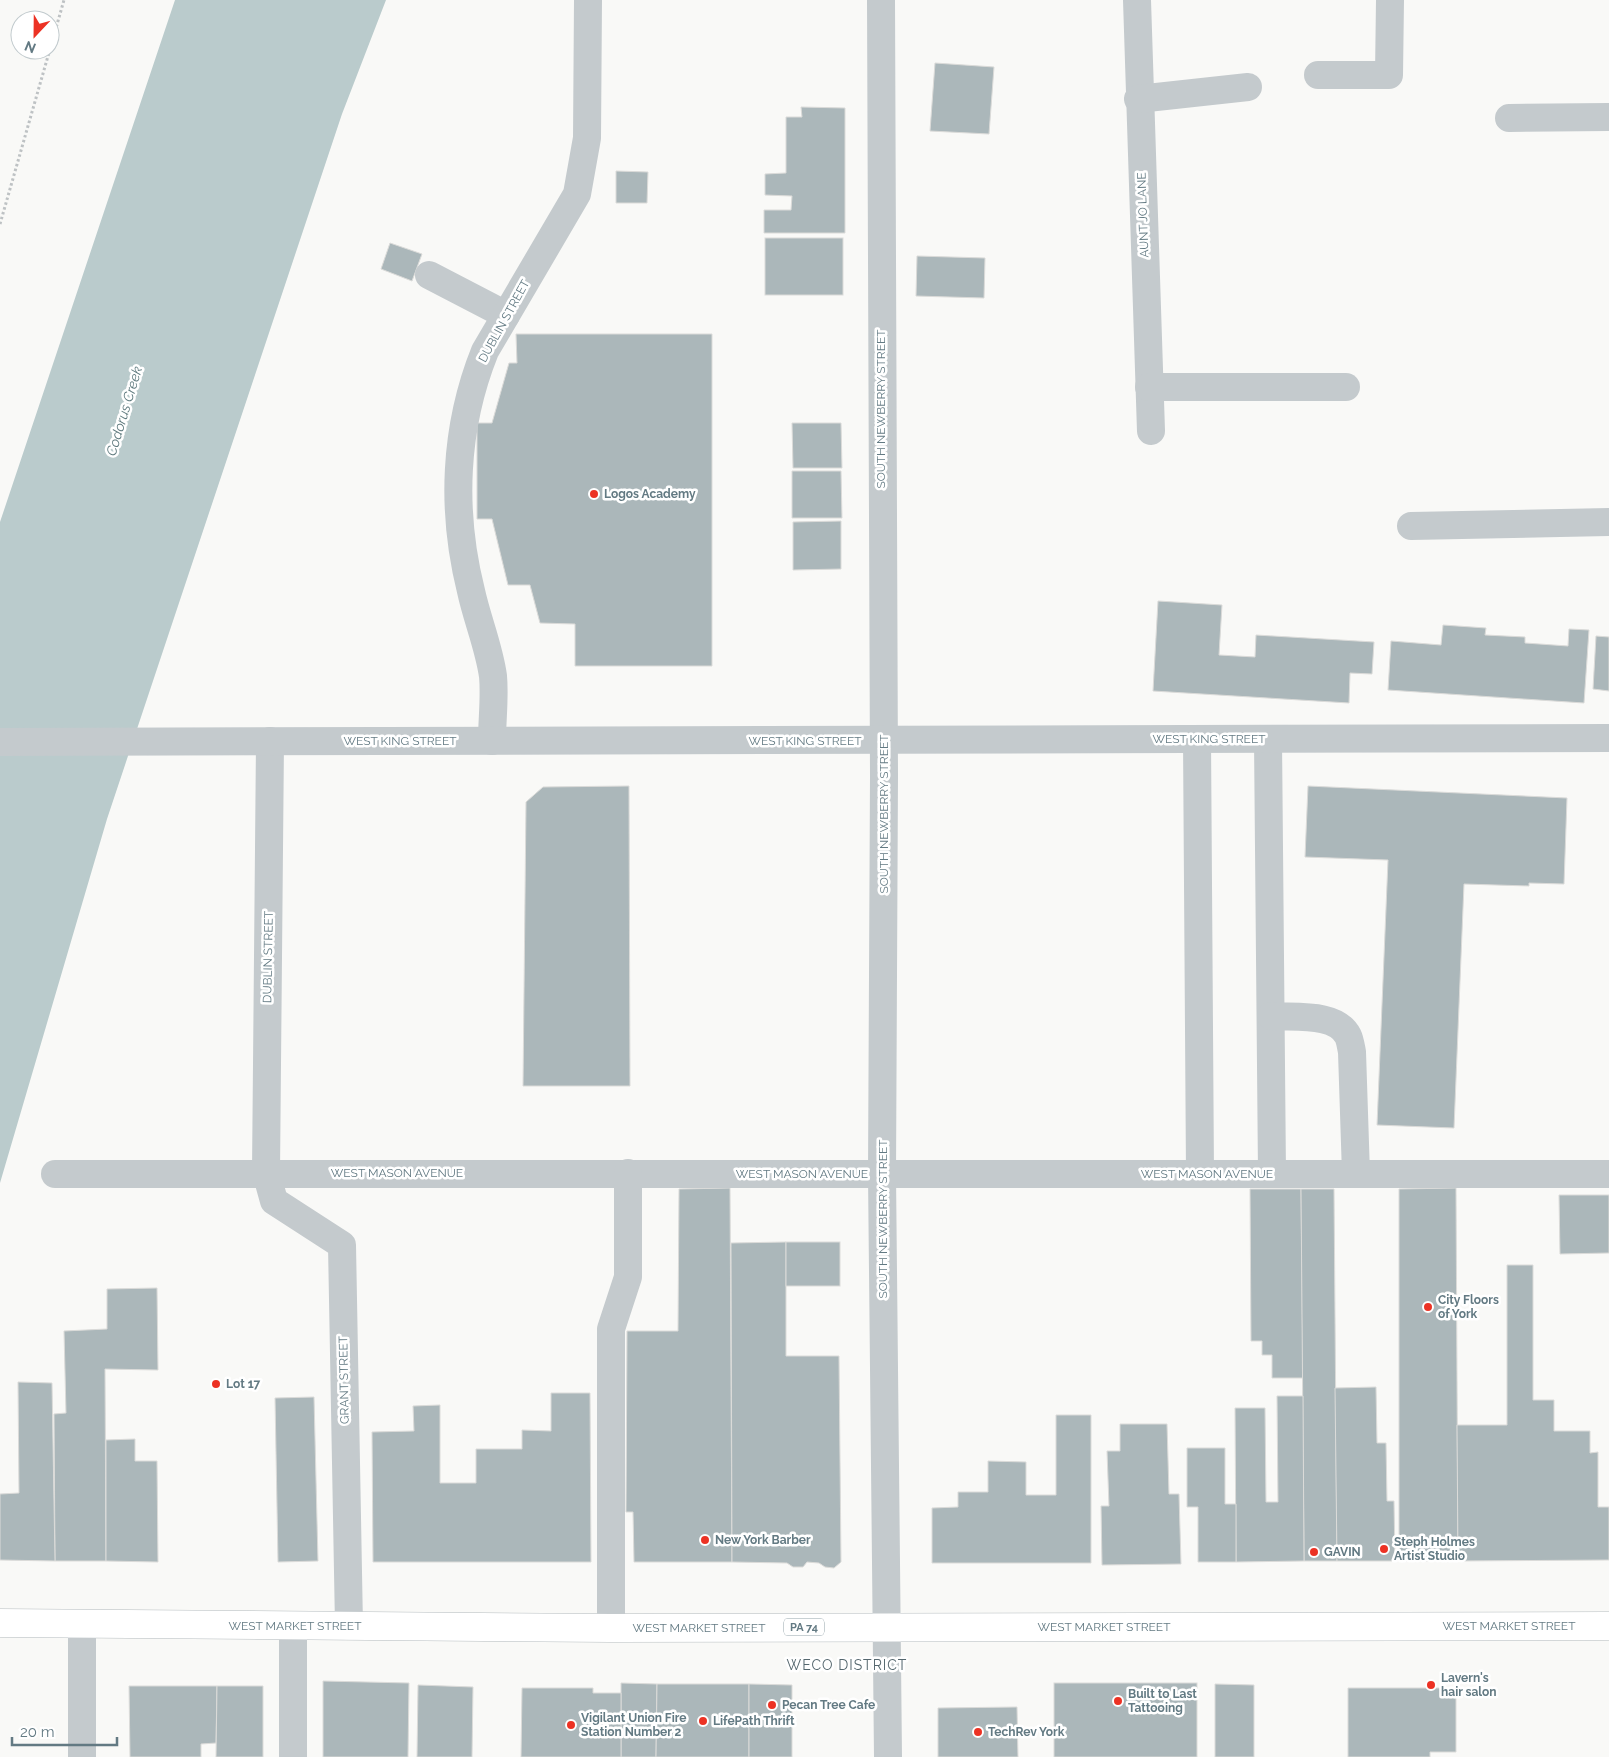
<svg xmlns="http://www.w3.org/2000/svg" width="1609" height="1757" font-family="Raleway,sans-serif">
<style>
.water{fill:#bacbcc}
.building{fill:#abb7ba;stroke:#dbdbd9}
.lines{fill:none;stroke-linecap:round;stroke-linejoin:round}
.major-casing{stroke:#b5bcbf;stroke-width:29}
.path{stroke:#bec2c4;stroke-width:3;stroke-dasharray:2.5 2.5;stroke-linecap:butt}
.minor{stroke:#c4cacd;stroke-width:28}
.major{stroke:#fff;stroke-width:28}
.poi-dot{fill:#ec3224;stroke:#fff;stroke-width:2}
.labels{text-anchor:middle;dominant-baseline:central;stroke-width:5;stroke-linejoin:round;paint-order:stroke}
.shield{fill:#fff;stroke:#92a2a8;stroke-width:1}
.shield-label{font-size:11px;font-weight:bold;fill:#637a83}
.street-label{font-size:12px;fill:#637a83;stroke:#fff}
.poi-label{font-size:12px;font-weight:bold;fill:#637a83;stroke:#fff;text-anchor:start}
.water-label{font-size:14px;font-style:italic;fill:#5e797d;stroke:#fff}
.neighbourhood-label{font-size:14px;letter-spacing:1px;fill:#55676e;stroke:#fff}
</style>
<rect width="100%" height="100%" fill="#f9f9f7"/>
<!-- water -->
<path class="water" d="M 175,0 L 386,0 L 342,114 L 107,819 L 0,1183 L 0,522 Z"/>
<!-- building -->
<g class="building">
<path d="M 935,63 L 994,67 L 989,134 L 930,131 Z"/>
<path d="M 801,107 L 845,108 L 845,233 L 764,233 L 764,210 L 791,210 L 792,196 L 765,195 L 765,174 L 786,173 L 786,117 L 802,117 Z"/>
<path d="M 616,171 L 648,172 L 647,203 L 616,203 Z"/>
<rect x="765" y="238" width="78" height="57"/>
<path d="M 390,243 L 422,254 L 412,281 L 381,269 Z"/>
<path d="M 917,256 L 985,258 L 984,298 L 916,296 Z"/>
<path d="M 516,334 L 712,334 L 712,666 L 575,666 L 575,624 L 540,623 L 530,585 L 508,585 L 492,519 L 477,519 L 477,423 L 492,423 L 509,363 L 517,363 Z"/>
<path d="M 792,423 L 841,423 L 842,468 L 793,468 Z"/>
<path d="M 792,471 L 841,471 L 842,518 L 792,518 Z"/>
<path d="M 841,521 L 841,569 L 793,570 L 793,522 Z"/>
<path d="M 1158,601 L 1222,605 L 1219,655 L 1255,657 L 1256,635 L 1374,642 L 1372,674 L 1350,673 L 1349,703 L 1153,691 Z"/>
<path d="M 1443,625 L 1486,628 L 1485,635 L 1525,637 L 1525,643 L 1568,646 L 1569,629 L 1589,630 L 1584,703 L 1388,690 L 1391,641 L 1441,645 Z"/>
<path d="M 1596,636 L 1609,637 L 1609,691 L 1593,689 Z"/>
<path d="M 629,786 L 630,1086 L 523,1086 L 526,802 L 543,787 Z"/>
<path d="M 1308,786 L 1567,798 L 1564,884 L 1529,883 L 1529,886 L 1464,884 L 1454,1128 L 1377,1125 L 1388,860 L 1305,857 Z"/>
<path d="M 730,1188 L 732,1562 L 634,1562 L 633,1512 L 626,1512 L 627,1331 L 678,1331 L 679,1189 Z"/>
<path d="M 1456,1188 L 1458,1561 L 1399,1561 L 1399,1189 Z"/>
<path d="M 1250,1189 L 1301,1189 L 1303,1378 L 1272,1378 L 1272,1355 L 1262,1355 L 1262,1341 L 1251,1341 Z"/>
<path d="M 1301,1189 L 1334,1189 L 1337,1561 L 1304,1561 Z"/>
<path d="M 1559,1195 L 1609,1195 L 1609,1253 L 1560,1254 Z"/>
<path d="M 786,1242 L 786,1356 L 839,1356 L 841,1562 L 834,1568 L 825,1567 L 819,1563 L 807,1562 L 803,1567 L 793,1567 L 787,1563 L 732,1562 L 731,1243 Z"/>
<rect x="786" y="1242" width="54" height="44"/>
<path d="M 1507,1265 L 1533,1265 L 1533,1400 L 1554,1400 L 1554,1431 L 1590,1431 L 1590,1453 L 1598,1452 L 1598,1507 L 1609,1507 L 1609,1560 L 1458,1561 L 1457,1425 L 1507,1425 Z"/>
<path d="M 157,1288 L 158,1370 L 105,1369 L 106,1561 L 55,1561 L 54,1414 L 66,1413 L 64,1331 L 107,1329 L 107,1289 Z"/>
<path d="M 18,1382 L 52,1383 L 55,1561 L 0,1560 L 0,1494 L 19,1493 Z"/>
<path d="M 1376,1387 L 1377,1443 L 1386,1443 L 1387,1501 L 1394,1501 L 1395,1561 L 1337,1561 L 1335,1388 Z"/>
<path d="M 551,1393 L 590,1393 L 591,1562 L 373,1562 L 372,1432 L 414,1431 L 413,1406 L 440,1405 L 440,1483 L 476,1483 L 476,1449 L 522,1449 L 522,1430 L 551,1431 Z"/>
<path d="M 1277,1396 L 1303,1396 L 1304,1561 L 1236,1562 L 1235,1408 L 1265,1408 L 1266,1502 L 1278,1502 Z"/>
<path d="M 314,1397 L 318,1561 L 278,1562 L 275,1398 Z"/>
<path d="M 1056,1415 L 1091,1415 L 1091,1563 L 932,1563 L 932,1508 L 958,1507 L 958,1492 L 988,1492 L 988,1461 L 1026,1462 L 1026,1495 L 1056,1495 Z"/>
<path d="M 1120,1424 L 1167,1424 L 1169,1494 L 1179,1494 L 1181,1564 L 1102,1565 L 1101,1506 L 1109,1506 L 1107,1451 L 1120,1451 Z"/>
<path d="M 135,1439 L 135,1461 L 157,1461 L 158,1562 L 106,1561 L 106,1440 Z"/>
<path d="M 1187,1448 L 1225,1448 L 1225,1504 L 1236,1504 L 1236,1562 L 1198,1562 L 1198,1507 L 1187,1507 Z"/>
<path d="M 323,1681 L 409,1683 L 408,1757 L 323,1757 Z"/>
<path d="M 621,1683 L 657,1684 L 656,1757 L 621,1757 Z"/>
<rect x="1054" y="1683" width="143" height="74"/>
<path d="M 657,1684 L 749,1684 L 749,1757 L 656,1757 Z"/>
<path d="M 749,1684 L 792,1685 L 792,1757 L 749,1757 Z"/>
<path d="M 1215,1684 L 1254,1685 L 1254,1757 L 1215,1757 Z"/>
<path d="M 418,1685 L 473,1687 L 472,1757 L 417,1757 Z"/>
<path d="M 129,1686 L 217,1686 L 216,1743 L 201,1744 L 201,1757 L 130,1757 Z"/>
<path d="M 217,1686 L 263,1686 L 263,1757 L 216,1757 Z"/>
<path d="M 522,1688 L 593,1688 L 593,1693 L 621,1693 L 621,1757 L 521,1757 Z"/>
<path d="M 1348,1688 L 1456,1688 L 1456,1752 L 1430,1752 L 1430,1757 L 1348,1757 Z"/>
<path d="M 1017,1707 L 1018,1757 L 938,1757 L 938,1708 Z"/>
</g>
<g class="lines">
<!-- major casing -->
<g class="major-casing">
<path id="major" d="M 0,1623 L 611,1628 L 1609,1626"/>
</g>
<!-- path -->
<path class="path" d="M 0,224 L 64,0"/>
<!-- minor -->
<g class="minor">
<path d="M 881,0 L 884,776 L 882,1174 L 888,1757"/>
<path d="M 1137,0 L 1151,431"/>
<path d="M 1318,75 L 1389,75 L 1390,0"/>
<path d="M 1138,99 L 1248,87"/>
<path d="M 1509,118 L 1609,117"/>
<path d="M 429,275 L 506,315"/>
<path d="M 1149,387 L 1346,387"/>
<path d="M 1411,526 L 1609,522"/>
<path d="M 1197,739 L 1200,1174"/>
<path d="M 1268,739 L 1272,1174"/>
<path d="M 270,741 L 266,1172 L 274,1201 L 342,1245 L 349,1626"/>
<path d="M 492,741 C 492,720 495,697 493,676 C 489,647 477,619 471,591 C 451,511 454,428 485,351 L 577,194 L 587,138 L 588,0"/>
<path d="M 0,742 L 1609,738"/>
<path d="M 1271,1016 C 1294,1018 1336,1012 1348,1036 C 1350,1040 1351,1047 1352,1052 L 1356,1174"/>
<path d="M 55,1174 L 1609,1174"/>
<path d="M 82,1624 L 82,1757"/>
<path d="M 611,1628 L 611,1329 L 628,1277 L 628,1173"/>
<path d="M 293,1757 L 293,1626"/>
</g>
<!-- major -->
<use href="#major" class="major"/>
</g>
<!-- markers -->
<g class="poi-dot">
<circle cx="594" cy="494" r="5"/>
<circle cx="1428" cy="1307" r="5"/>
<circle cx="216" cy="1384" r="5"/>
<circle cx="705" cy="1540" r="5"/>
<circle cx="1384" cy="1549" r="5"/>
<circle cx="1314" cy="1552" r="5"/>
<circle cx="1431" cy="1685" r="5"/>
<circle cx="1118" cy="1701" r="5"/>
<circle cx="772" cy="1705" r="5"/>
<circle cx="703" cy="1721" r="5"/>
<circle cx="571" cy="1725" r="5"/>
<circle cx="978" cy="1732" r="5"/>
</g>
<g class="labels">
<!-- shield labels -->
<rect class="shield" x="784" y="1618.5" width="40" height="17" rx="4"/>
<g class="shield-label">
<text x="804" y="1627">PA 74</text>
</g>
<!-- street labels -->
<g class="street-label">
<text transform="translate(1143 215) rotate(-92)">AUNT JO LANE</text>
<text transform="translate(504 321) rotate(-61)">DUBLIN STREET</text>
<text transform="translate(881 409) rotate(-90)">SOUTH NEWBERRY STREET</text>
<text x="1209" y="739">WEST KING STREET</text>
<text x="400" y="741">WEST KING STREET</text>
<text x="805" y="741">WEST KING STREET</text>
<text transform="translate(884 814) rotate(-90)">SOUTH NEWBERRY STREET</text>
<text transform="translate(268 957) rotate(-89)">DUBLIN STREET</text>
<text x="397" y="1173">WEST MASON AVENUE</text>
<text x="802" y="1174">WEST MASON AVENUE</text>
<text x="1207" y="1174">WEST MASON AVENUE</text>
<text transform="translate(883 1219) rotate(-90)">SOUTH NEWBERRY STREET</text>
<text transform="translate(344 1380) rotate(-91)">GRANT STREET</text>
<text x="295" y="1626">WEST MARKET STREET</text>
<text x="1509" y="1626">WEST MARKET STREET</text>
<text x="1104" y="1627">WEST MARKET STREET</text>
<text x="699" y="1628">WEST MARKET STREET</text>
</g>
<!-- poi labels -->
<g class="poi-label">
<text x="604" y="494">Logos Academy</text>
<text x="1438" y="1300">City Floors<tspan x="1438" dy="14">of York</tspan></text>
<text x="226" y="1384">Lot 17</text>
<text x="715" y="1540">New York Barber</text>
<text x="1394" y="1542">Steph Holmes<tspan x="1394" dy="14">Artist Studio</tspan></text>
<text x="1324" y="1552">GAVIN</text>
<text x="1441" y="1678">Lavern's<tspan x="1441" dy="14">hair salon</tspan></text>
<text x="1128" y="1694">Built to Last<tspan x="1128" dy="14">Tattooing</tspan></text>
<text x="782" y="1705">Pecan Tree Cafe</text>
<text x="581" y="1718">Vigilant Union Fire<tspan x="581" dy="14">Station Number 2</tspan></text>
<text x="713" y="1721">LifePath Thrift</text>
<text x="988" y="1732">TechRev York</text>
</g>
<!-- water labels -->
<g class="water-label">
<text transform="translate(124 411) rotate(-73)">Codorus Creek</text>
</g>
<!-- neighbourhood labels -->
<g class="neighbourhood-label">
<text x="847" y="1665">WECO DISTRICT</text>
</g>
</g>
<!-- north arrow -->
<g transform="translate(35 35) rotate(202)"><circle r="24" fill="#ffffff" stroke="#c1cacd"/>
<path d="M0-4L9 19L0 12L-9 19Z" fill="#ec3224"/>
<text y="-8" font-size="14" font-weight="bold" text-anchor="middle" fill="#637a83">N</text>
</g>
<!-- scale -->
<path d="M12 1737v8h105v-8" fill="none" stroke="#637a83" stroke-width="2.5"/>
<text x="20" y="1737" font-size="15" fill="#637a83" stroke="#ffffff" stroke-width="4" paint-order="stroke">20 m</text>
</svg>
